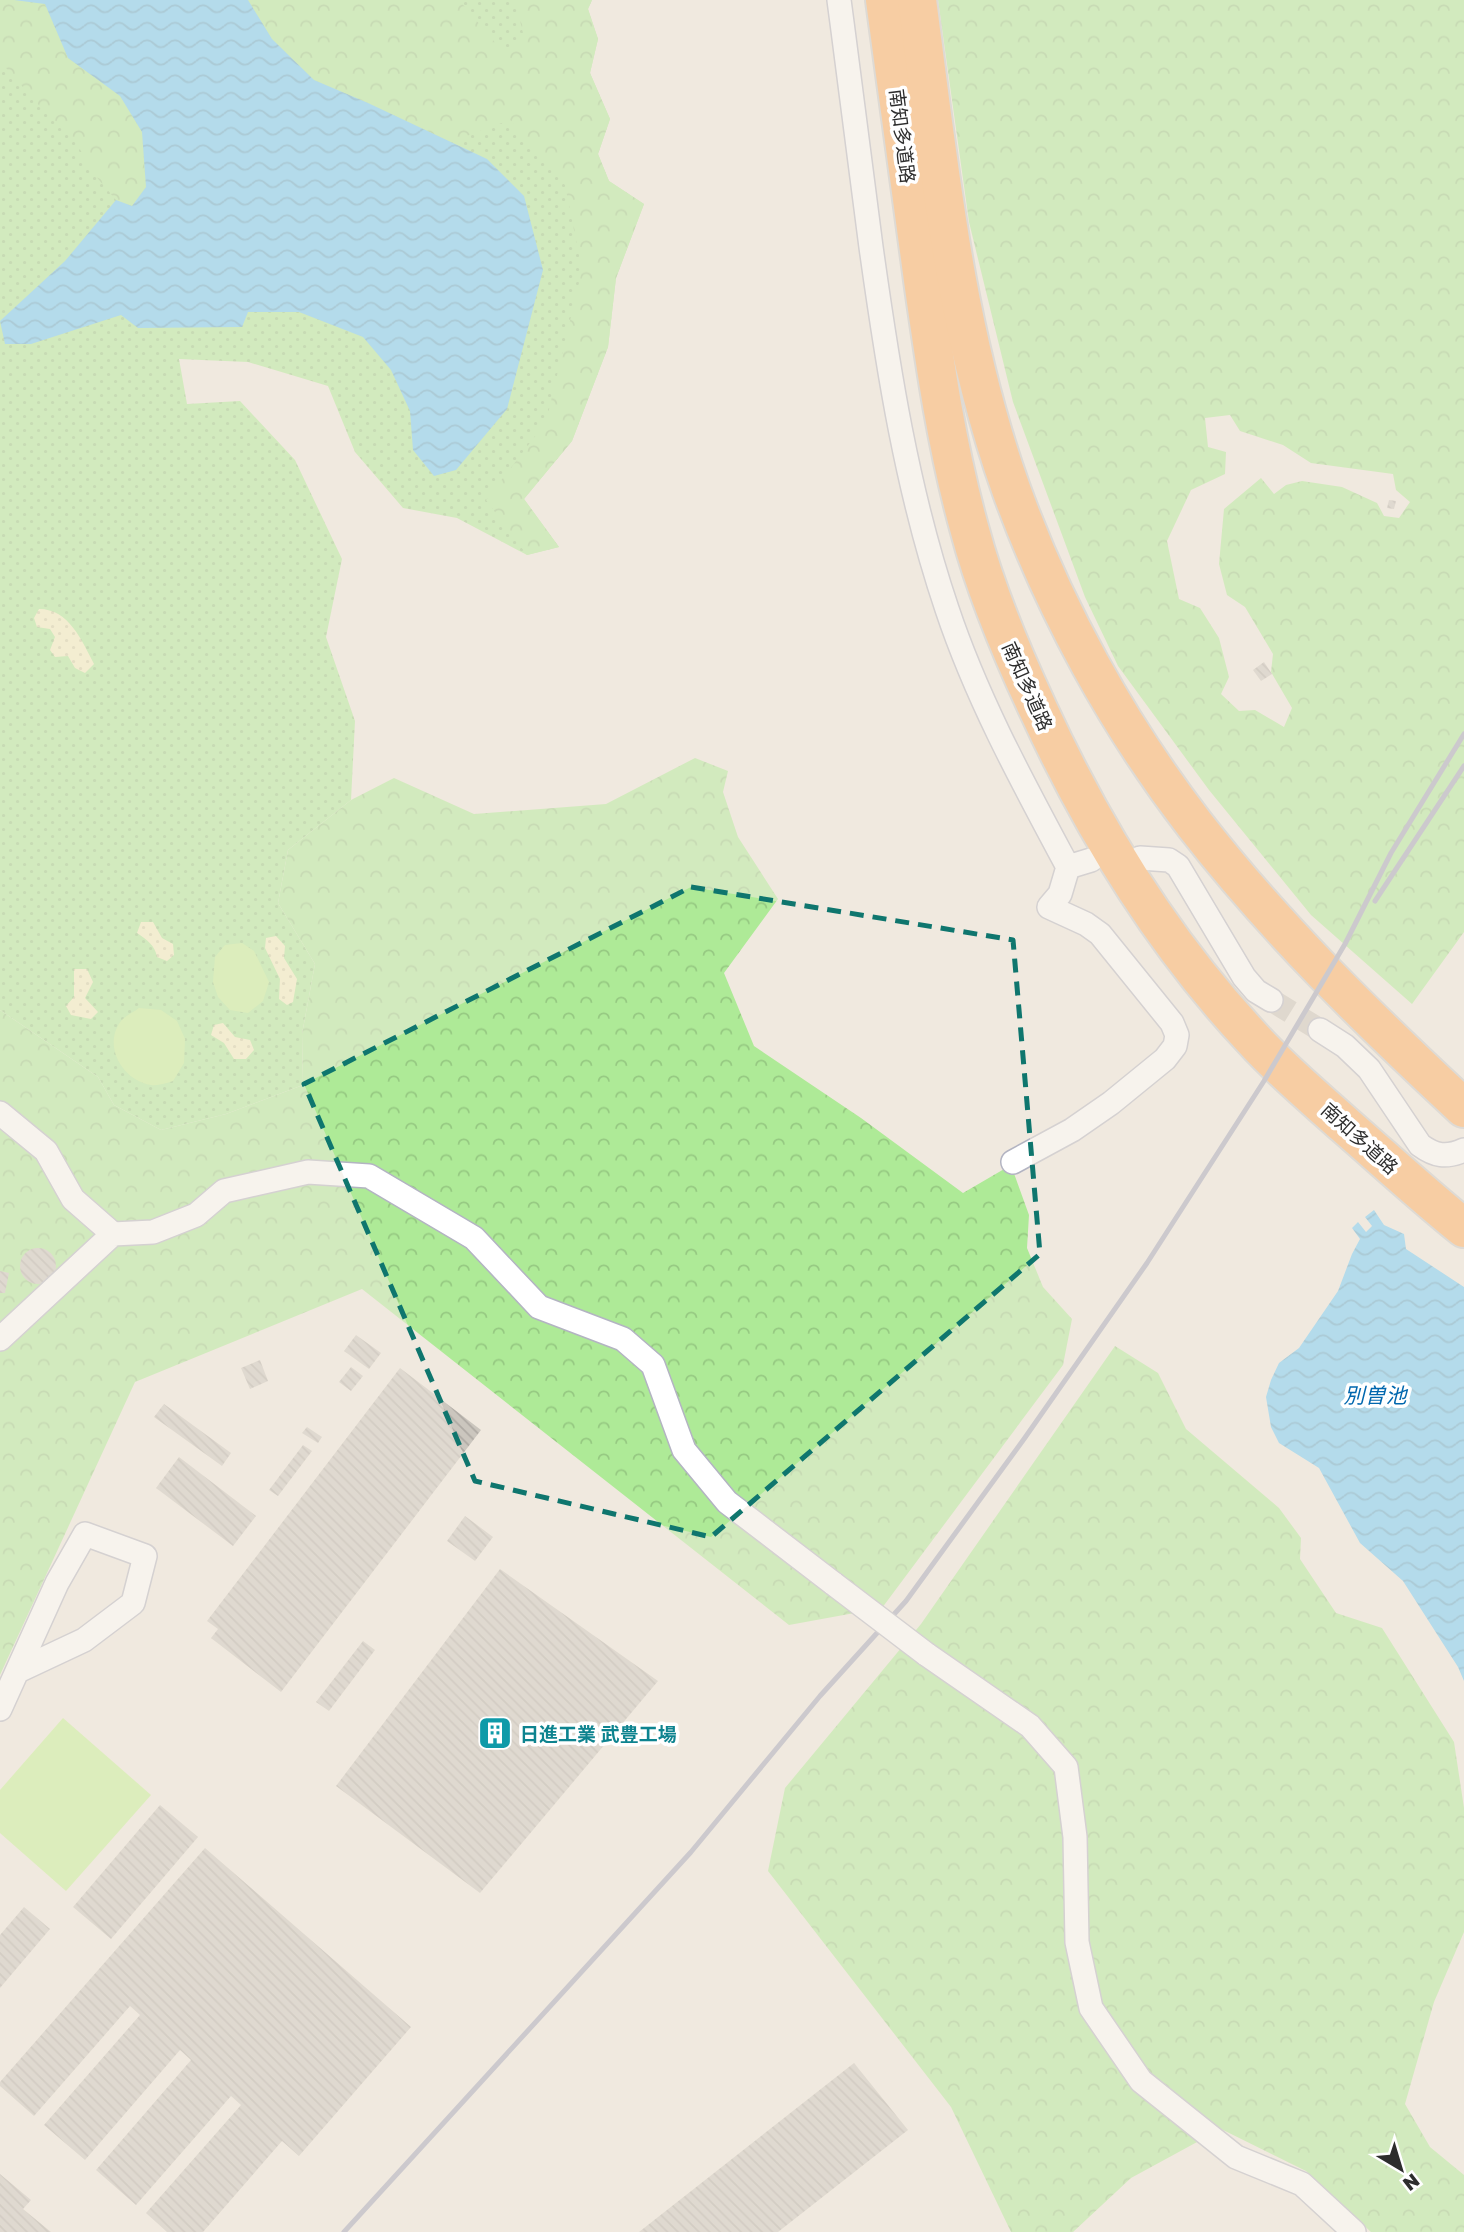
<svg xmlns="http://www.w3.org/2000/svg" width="1464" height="2232" font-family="'Golos Text','Noto Sans JP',sans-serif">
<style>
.green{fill:url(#green-dots)}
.forest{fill:url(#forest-crowns);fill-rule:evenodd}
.sand{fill:url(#sand-dots)}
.pitch{fill:#c4f292}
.water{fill:url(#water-waves)}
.building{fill:url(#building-back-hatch)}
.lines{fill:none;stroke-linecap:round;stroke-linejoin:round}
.minor-tunnel{stroke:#c9c3bb;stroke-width:23;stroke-dasharray:23 11;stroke-linecap:butt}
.minor-casing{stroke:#b3b4c2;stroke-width:26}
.motorway-casing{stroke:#c8c8c8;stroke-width:42}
.minor{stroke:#fff;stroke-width:23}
.motorway{stroke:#ffac5b;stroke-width:38}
.rail{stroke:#a0a3b9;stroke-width:5}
.minor-bridge-casing{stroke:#b3b4c2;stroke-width:26;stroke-linecap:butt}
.minor-bridge{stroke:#fff;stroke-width:23}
.marked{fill:none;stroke:#0f766e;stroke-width:5;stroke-dasharray:14 9;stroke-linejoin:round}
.labels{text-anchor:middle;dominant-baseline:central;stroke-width:7;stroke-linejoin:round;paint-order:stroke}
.street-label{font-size:19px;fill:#2d2d2d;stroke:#fff}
.culture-label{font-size:19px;font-weight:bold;fill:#0d838f;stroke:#fff;text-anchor:start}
.water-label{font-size:21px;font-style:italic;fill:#0167ae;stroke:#fff}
</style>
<defs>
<pattern id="green-dots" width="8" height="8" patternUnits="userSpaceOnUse" patternTransform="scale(1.75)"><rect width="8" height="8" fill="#aeea97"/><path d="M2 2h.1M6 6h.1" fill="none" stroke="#96c982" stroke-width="1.8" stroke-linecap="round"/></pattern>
<pattern id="forest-crowns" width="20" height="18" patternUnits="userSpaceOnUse" patternTransform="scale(1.75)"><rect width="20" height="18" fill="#aeea97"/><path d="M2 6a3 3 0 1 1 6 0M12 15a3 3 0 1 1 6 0" fill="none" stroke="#96c982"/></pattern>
<pattern id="sand-dots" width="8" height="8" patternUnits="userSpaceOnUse" patternTransform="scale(1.75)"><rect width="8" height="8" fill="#f7f2c0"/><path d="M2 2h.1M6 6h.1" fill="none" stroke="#d4d0a5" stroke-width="1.8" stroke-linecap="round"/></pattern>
<pattern id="water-waves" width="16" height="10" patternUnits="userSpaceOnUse" patternTransform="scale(1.75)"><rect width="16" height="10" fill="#6acafa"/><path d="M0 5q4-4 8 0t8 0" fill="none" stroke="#58a4cb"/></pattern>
<pattern id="building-back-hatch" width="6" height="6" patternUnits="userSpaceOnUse" patternTransform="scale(1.75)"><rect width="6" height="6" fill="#cbc6be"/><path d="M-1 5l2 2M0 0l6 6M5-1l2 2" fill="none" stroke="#afaaa4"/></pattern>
</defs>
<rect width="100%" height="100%" fill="#f0e9df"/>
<!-- green -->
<path class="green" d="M 0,0 L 592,0 L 588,9 L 598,39 L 590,73 L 610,119 L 598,154 L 609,181 L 644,204 L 616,278 L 608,347 L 572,441 L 524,499 L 559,547 L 527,555 L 457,518 L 403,508 L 355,452 L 328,386 L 248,362 L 179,359 L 187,404 L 240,401 L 295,460 L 342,559 L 326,637 L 355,721 L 351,800 L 288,850 L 278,903 L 315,964 L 302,1034 L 303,1085 L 226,1114 L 161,1130 L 114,1105 L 98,1077 L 0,1010 Z"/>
<!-- forest -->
<g class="forest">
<path d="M 0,0 L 45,4 L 68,58 L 120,96 L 142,132 L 146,187 L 132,206 L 116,200 L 94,174 L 73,137 L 43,110 L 0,61 Z"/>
<path d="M 248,0 L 459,0 L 504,53 L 524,37 L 515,0 L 592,0 L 588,9 L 598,39 L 590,73 L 610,119 L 598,154 L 609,181 L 644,204 L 616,278 L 608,347 L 572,441 L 524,499 L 559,547 L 527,555 L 486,500 L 546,422 L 582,270 L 565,185 L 510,120 L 450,142 L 368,103 L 314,80 L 272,39 Z"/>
<path d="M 938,0 L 1464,0 L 1464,932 L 1412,1004 L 1311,915 L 1209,790 L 1118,666 L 1085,597 L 1013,402 L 969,222 ZM 1230,415 L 1240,431 L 1283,445 L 1311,463 L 1393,474 L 1396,490 L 1410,502 L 1399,518 L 1384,516 L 1377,503 L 1342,487 L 1302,481 L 1286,485 L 1274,494 L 1261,478 L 1224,509 L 1219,564 L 1227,595 L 1245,607 L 1273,654 L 1271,672 L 1292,708 L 1284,727 L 1255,710 L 1239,711 L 1221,694 L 1229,677 L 1219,638 L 1200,608 L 1179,599 L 1167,541 L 1191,490 L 1225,474 L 1226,452 L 1208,447 L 1205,418 Z"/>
<path d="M 695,758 L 728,771 L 723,792 L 738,837 L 778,899 L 724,973 L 754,1046 L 861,1118 L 963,1193 L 1011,1165 L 1029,1215 L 1027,1248 L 1043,1287 L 1072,1319 L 1063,1365 L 882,1608 L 789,1625 L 362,1289 L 135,1382 L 0,1675 L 0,1010 L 98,1077 L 114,1105 L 161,1130 L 226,1114 L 303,1085 L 302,1034 L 315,964 L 278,903 L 288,850 L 351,800 L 394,778 L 474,814 L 606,804 Z"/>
<path d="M 1115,1346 L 1158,1373 L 1186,1429 L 1279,1508 L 1301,1538 L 1300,1559 L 1336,1613 L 1382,1628 L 1454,1742 L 1464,1808 L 1464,1932 L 1434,2002 L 1405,2104 L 1430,2147 L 1464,2175 L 1464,2232 L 1371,2232 L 1306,2171 L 1221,2129 L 1131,2178 L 1073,2232 L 1011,2232 L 951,2107 L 768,1871 L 785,1788 L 921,1624 Z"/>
</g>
<!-- sand -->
<g class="sand">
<path d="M 39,609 C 69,609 82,641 94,664 L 85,673 L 75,668 L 68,656 L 55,657 L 50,650 L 55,637 L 50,629 L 37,627 L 34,618 Z"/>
<path d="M 141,922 L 153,922 L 162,938 L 173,944 L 174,955 L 167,961 L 157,957 C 155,945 147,940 137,933 Z"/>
<path d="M 276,936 L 285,946 L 284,958 L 297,979 L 293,1002 L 287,1005 L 279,999 L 280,979 L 265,948 L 266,938 Z"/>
<path d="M 74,969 L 87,969 L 93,982 L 85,998 L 98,1012 L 91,1019 L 71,1015 L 66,1006 L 74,997 Z"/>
<path d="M 223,1023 L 235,1037 L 250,1040 L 254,1050 L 246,1059 L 234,1059 L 224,1043 L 211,1035 L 214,1025 Z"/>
</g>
<!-- pitch -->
<g class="pitch">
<path d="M 242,943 L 254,951 L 269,982 L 263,1001 L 248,1013 L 230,1010 L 218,997 L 213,982 L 215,957 L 225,945 Z"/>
<path d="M 139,1008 L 161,1010 L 177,1021 L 185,1039 L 184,1063 L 173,1081 C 166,1083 158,1086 151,1085 C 123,1081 102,1046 121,1021 C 125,1016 134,1012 139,1008 Z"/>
<path d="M 63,1718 L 151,1795 L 66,1891 L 0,1833 L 0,1790 Z"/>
</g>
<!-- water -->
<g class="water">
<path d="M 14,0 L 248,0 L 272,39 L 314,80 L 368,103 L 487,159 L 524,196 L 543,270 L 507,409 L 456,470 L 434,476 L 413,450 L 410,411 L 391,370 L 363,337 L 299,312 L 248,312 L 242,327 L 138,328 L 121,315 L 31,344 L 5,344 L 0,321 L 65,261 L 116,200 L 132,206 L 146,187 L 142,132 L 120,96 L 68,58 L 45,4 Z"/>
<path d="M 1374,1210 L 1384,1225 L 1404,1234 L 1406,1249 L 1464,1287 L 1464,1681 L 1458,1667 L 1403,1581 L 1360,1543 L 1319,1468 L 1279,1443 L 1271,1427 L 1266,1397 L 1271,1380 L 1279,1363 L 1299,1348 L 1338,1291 L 1352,1254 L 1360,1239 L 1352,1228 L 1358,1222 L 1366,1232 L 1372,1226 L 1365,1217 Z"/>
</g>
<!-- building -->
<g class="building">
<path d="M 1389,500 L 1396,501 L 1394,509 L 1387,508 Z"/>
<path d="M 1264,662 L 1272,674 L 1261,681 L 1253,670 Z"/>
<circle cx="38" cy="1266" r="18"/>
<path d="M 0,1271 L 9,1273 L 5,1293 L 0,1293 Z"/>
<path d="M 356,1335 L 381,1353 L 369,1369 L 344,1351 Z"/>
<path d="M 260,1360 L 268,1381 L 250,1389 L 241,1368 Z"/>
<path d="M 351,1367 L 363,1376 L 351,1391 L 339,1382 Z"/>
<path d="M 400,1368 L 481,1430 L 281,1692 L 211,1638 L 218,1629 L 207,1621 Z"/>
<path d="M 164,1404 L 231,1453 L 222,1466 L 154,1417 Z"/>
<path d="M 307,1427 L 322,1437 L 318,1443 L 302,1433 Z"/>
<path d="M 303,1445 L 312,1451 L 278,1496 L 269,1490 Z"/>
<path d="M 179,1457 L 256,1516 L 233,1546 L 156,1488 Z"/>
<path d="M 465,1516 L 493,1537 L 475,1561 L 447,1541 Z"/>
<path d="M 500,1569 L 658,1681 L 480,1893 L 336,1786 Z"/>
<path d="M 363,1641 L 375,1650 L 329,1711 L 316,1702 Z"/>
<path d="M 160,1805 L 198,1837 L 111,1939 L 73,1907 Z"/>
<path d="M 205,1848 L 411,2027 L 299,2156 L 282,2141 L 203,2232 L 167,2232 L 146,2213 L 241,2105 L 231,2096 L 136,2205 L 96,2170 L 191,2060 L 180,2050 L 85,2160 L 44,2125 L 140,2015 L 130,2006 L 34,2116 L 0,2086 L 0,2082 Z"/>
<path d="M 24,1907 L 50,1929 L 0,1988 L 0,1935 Z"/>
<path d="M 854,2063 L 908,2130 L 778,2232 L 639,2232 Z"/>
<path d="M 0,2174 L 31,2200 L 23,2209 L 51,2232 L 0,2232 Z"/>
</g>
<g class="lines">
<!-- minor-tunnel -->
<path class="minor-tunnel" d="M 1271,1000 L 1320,1030"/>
<!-- minor casing -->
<g class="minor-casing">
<g id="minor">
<path d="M 839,0 C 850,82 860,164 871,247 C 888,369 907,491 947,609 C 977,699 1023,783 1068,867 L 1060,894 L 1049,907 L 1086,924 L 1100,934 L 1172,1023 L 1177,1035 L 1175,1046 L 1165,1059 L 1111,1103 L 1072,1130 L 1013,1162"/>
<path d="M 1140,858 L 1169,860 L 1178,866 L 1244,977 L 1256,991 L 1271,1000"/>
<path d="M 1068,867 L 1091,860"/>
<path d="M 1320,1030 L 1345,1046 L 1369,1069 L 1420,1145 C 1435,1156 1446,1158 1464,1150"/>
<path d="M 0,1113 L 46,1151 L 73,1199 L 113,1234"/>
<path d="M 0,1339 L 113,1234 L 153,1232 L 196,1215 L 224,1191 L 308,1172 L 369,1176 L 474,1238 L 539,1307 L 623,1339 L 653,1365 L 684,1450 L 727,1502 L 834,1584"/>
<path d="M 926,1654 L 1030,1726 L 1066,1767 L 1075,1837 L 1077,1942 L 1091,2008 L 1141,2081 L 1236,2157 L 1302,2184 L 1354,2232"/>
<path d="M 0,1709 L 57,1583 L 85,1534 L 145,1556 L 133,1603 L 84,1640 L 18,1671"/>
</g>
</g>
<!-- motorway casing -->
<g class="motorway-casing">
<g id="motorway">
<path d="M 885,0 C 897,94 910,187 923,280 C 935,365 947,449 970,531 C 986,592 1011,651 1038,709 C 1093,829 1162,942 1253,1039 C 1281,1070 1315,1098 1346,1126 C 1385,1160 1423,1195 1464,1228"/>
<path d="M 917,0 C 939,165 955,332 1011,489 C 1054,609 1118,725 1195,825 C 1275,928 1368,1019 1464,1108"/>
</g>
</g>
<!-- minor -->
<use href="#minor" class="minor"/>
<!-- motorway -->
<use href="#motorway" class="motorway"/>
<!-- rail -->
<g class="rail">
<path d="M 1375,901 L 1464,766"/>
<path d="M 344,2232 L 691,1852 L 820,1696 L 906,1601 L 1024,1439 L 1147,1263 L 1264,1081 L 1345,944 L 1391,853 L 1464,734"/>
</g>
<!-- minor-bridge casing -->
<g class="minor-bridge-casing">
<path id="minor-bridge" d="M 834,1584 L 926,1654"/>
</g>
<!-- minor-bridge -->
<use href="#minor-bridge" class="minor-bridge"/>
</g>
<!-- marked area -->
<path d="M0 0H1464V2232H0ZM 691,887 L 1013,940 L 1040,1254 L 711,1537 L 475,1481 L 304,1084 Z" fill="#f0e9df" fill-opacity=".55" fill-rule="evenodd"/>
<path class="marked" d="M 691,887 L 1013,940 L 1040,1254 L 711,1537 L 475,1481 L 304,1084 Z"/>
<!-- icons -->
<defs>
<g id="building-square" transform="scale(1.75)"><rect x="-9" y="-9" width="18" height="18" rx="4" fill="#0f9aa8" stroke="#fff"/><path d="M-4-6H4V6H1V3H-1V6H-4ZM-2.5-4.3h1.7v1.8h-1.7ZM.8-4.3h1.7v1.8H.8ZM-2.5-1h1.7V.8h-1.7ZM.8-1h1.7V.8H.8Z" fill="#fff"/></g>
</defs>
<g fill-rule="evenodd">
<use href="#building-square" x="495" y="1733"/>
</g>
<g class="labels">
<!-- street labels -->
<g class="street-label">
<text transform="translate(903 136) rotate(83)">南知多道路</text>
<text transform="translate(1028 686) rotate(66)">南知多道路</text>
<text transform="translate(1360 1138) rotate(42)">南知多道路</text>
</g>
<!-- culture labels -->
<g class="culture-label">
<text x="520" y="1733">日進工業 武豊工場</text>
</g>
<!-- water labels -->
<g class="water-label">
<text x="1375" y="1395">別曽池</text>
</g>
</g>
<!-- north arrow -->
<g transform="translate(1401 2169) rotate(142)" stroke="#ffffff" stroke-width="5" paint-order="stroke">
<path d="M0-5L12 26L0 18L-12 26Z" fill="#2d2d2d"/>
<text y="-10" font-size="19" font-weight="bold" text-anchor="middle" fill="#2d2d2d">N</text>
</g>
</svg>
